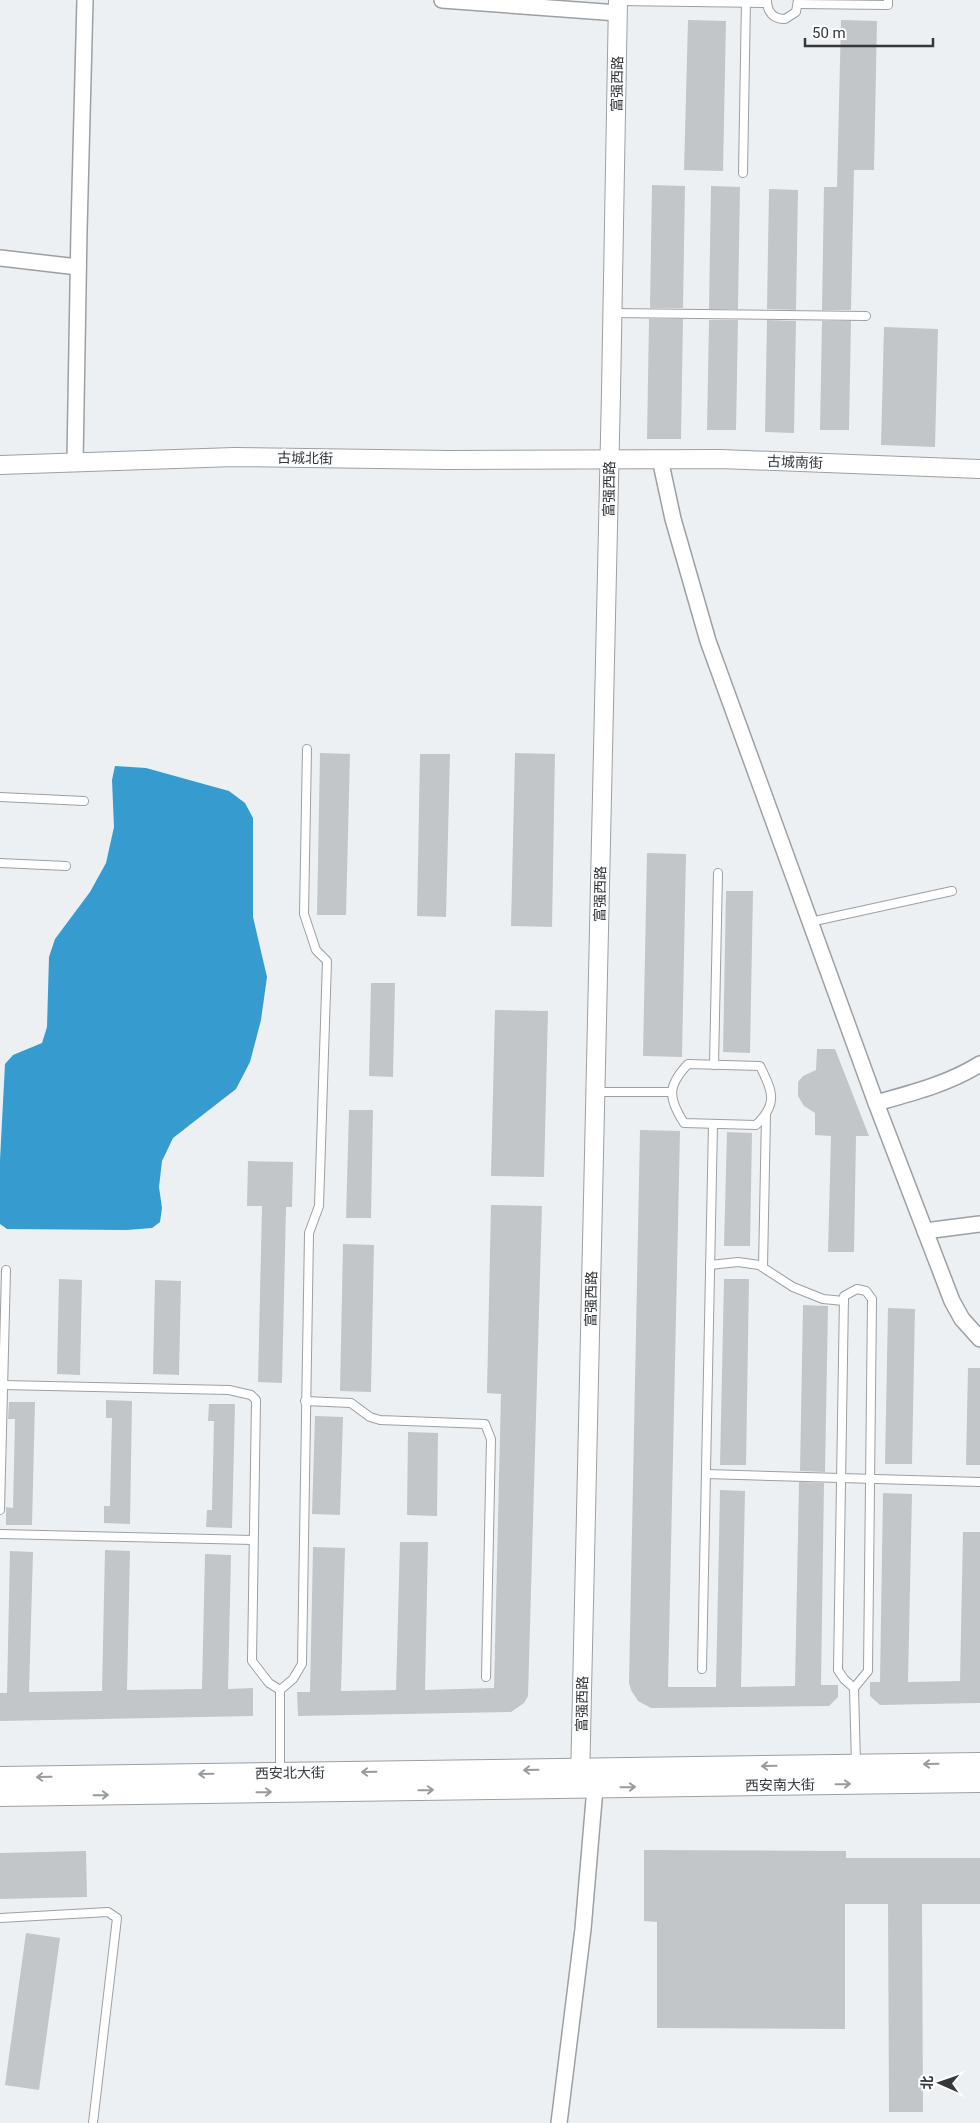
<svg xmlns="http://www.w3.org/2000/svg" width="980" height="2123" font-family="Roboto,'Noto Sans SC',sans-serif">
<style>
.water{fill:#369bce}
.building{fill:#c2c6c8}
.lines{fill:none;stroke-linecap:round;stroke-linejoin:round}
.service-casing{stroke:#9ca0a2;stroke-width:10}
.minor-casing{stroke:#9ca0a2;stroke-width:18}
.tertiary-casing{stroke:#9ca0a2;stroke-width:20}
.secondary-casing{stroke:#9ca0a2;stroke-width:22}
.service{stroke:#fff;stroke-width:8}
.minor{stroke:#fff;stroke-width:15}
.tertiary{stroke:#fff;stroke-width:18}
.secondary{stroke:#fff;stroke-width:20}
.oneway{stroke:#9a9b9c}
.labels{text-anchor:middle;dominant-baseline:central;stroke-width:4.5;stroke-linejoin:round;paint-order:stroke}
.street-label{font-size:14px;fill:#353738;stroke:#fcfdff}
</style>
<rect width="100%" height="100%" fill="#edf0f3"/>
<!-- water -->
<path class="water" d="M 115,766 L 146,768 L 229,791 L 245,803 L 253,818 L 253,917 L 267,977 L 261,1020 L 250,1062 L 236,1089 L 173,1138 L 162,1161 L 159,1187 L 162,1208 L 160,1222 L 152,1228 L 127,1230 L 7,1229 L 0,1224 L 0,1160 L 5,1064 L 13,1055 L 42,1043 L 47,1027 L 49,957 L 55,939 L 90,892 L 106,863 L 114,827 L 112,780 Z"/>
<!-- building -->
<g class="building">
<path d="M 688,20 L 726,21 L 723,171 L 684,170 Z"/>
<path d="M 841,20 L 877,21 L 874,170 L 854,170 L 851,310 L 822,310 L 824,187 L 837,187 Z"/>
<path d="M 652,185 L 685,186 L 683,308 L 650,308 Z"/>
<path d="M 711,186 L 740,187 L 738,309 L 709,309 Z"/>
<path d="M 769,189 L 798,190 L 796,310 L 767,309 Z"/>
<path d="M 649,319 L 683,319 L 681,439 L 647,439 Z"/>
<path d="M 709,320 L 738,320 L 736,430 L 707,430 Z"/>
<path d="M 767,320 L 796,321 L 794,433 L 765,432 Z"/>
<path d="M 822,321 L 851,321 L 849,430 L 820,430 Z"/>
<path d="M 884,327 L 938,329 L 935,447 L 881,445 Z"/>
<path d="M 320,753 L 350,754 L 346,915 L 317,915 Z"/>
<path d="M 515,753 L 555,754 L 552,927 L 511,926 Z"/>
<path d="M 420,754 L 450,754 L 446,917 L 417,916 Z"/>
<path d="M 647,853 L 686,854 L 682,1057 L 643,1056 Z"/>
<path d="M 726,891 L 753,891 L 750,1053 L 723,1052 Z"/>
<path d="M 371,983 L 395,983 L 393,1077 L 369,1076 Z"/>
<path d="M 495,1010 L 548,1011 L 544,1177 L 491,1176 Z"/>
<path d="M 817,1049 L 835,1049 L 869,1136 L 856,1136 L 854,1252 L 828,1252 L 831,1136 L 815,1135 L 815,1113 L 804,1106 L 798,1096 L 798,1082 L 803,1076 L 816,1070 Z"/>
<path d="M 349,1110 L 373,1110 L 371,1218 L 346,1218 Z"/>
<path d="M 640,1130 L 680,1131 L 668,1687 L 716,1687 L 720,1490 L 745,1491 L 741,1687 L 795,1686 L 799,1482 L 824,1483 L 821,1685 L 838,1685 L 838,1697 L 829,1706 L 651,1708 L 638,1701 L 631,1690 L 629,1683 Z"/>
<path d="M 727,1132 L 752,1133 L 750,1246 L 724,1246 Z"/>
<path d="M 248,1161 L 293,1162 L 292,1207 L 286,1207 L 282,1383 L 258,1382 L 262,1206 L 247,1206 Z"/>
<path d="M 491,1205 L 542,1206 L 528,1696 L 524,1703 L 511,1712 L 298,1716 L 297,1692 L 310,1692 L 313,1547 L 345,1548 L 341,1691 L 396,1690 L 400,1542 L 428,1542 L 425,1690 L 494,1688 L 501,1394 L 487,1393 Z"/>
<path d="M 343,1244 L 374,1245 L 371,1392 L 340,1391 Z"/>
<path d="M 59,1279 L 82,1280 L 80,1375 L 57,1374 Z"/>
<path d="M 724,1279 L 749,1279 L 746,1465 L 720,1465 Z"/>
<path d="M 155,1280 L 181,1281 L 179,1375 L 153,1374 Z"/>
<path d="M 803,1305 L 828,1306 L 825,1472 L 800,1471 Z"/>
<path d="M 888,1308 L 915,1309 L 912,1464 L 885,1464 Z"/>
<path d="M 968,1368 L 980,1368 L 980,1465 L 966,1465 Z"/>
<path d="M 106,1400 L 132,1401 L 130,1524 L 104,1523 L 104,1506 L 110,1506 L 112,1418 L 106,1418 Z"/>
<path d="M 9,1402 L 35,1402 L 32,1525 L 6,1525 L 6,1507 L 13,1508 L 15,1419 L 8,1419 Z"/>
<path d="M 209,1404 L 235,1404 L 232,1528 L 206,1527 L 207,1510 L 212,1510 L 214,1421 L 208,1421 Z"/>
<path d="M 315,1416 L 343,1417 L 340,1515 L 312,1514 Z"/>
<path d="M 408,1432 L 438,1433 L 437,1516 L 407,1515 Z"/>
<path d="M 883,1493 L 912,1494 L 908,1682 L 960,1681 L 963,1532 L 980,1532 L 980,1703 L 880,1705 L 870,1696 L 870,1682 L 880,1682 Z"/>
<path d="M 105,1550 L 130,1551 L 127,1690 L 202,1689 L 205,1554 L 231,1555 L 228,1689 L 253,1688 L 253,1716 L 0,1721 L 0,1693 L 7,1693 L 10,1551 L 33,1552 L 29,1692 L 102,1691 Z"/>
<path d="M 644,1850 L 846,1851 L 846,1858 L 980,1858 L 980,1904 L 922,1904 L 923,2112 L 889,2112 L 888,1904 L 845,1904 L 845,2029 L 657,2028 L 657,1922 L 644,1921 Z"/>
<path d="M 86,1851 L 87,1897 L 0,1899 L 0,1853 Z"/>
<path d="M 26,1933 L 60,1938 L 39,2090 L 5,2085 Z"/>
</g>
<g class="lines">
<!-- service casing -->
<g class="service-casing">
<g id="service">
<path d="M 767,0 C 767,12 773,19 785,19 L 796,12 L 798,0"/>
<path d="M 618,1 L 767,3"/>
<path d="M 798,4 L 888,5 L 888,0"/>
<path d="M 743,173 L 746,0"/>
<path d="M 613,313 L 866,316"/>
<path d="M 0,797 L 84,801"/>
<path d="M 0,863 L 66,866"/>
<path d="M 810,922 L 952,891"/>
<path d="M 688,1064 L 760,1066 C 772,1091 779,1103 756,1125 L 684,1123 C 668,1098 667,1086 688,1064 Z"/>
<path d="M 714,1065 L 718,873"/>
<path d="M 595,1092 L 672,1092"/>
<path d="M 710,1265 L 738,1262 L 759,1265 L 793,1287 L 823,1299 L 844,1301"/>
<path d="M 763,1267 L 766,1115"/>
<path d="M 857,1289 L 866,1291 L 872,1299 L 868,1671 L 854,1688 L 844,1679 L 838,1670 L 844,1296 Z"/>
<path d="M 3,1385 L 229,1390 L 251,1395 L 256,1400 L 252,1661 L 269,1683 L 280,1690 L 293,1679 L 302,1664 L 309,1233 L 319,1206 L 327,961 L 316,950 L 304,914 L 307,749"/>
<path d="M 305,1401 L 351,1403 L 370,1417 L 380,1420 L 485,1424 L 491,1439 L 486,1677"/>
<path d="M 706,1474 L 980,1482"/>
<path d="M 0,1510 L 6,1270"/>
<path d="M 0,1534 L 253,1540"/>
<path d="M 702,1669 L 713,1124"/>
<path d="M 854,1688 L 856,1764"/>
<path d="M 280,1690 L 280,1773"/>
<path d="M 0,1918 L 108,1912 L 117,1918 L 93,2123"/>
</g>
</g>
<!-- minor casing -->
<g class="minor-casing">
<g id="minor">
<path d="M 442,0 L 618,13"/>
<path d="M 0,258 L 78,267"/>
<path d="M 660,459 L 673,519 L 708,641 L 876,1103 L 952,1301 L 962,1319 L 980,1339"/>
<path d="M 75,462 L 79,230 L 85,0"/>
<path d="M 876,1103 C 912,1093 948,1084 980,1064"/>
<path d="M 925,1231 L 980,1224"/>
<path d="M 559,2123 L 583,1929 L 595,1788"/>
</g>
</g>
<!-- tertiary casing -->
<g class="tertiary-casing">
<g id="tertiary">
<path d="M 0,465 L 234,457 L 449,460 L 720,459 L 980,469"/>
<path d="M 580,1782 L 611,392 L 618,0"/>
</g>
</g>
<!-- secondary casing -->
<g class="secondary-casing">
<g id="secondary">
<path d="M 0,1777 L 980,1763"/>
<path d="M 0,1796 L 980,1782"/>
</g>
</g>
<!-- service -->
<use href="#service" class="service"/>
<!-- minor -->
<use href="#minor" class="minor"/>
<!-- tertiary -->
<use href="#tertiary" class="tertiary"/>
<!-- secondary -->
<use href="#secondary" class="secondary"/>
</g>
<!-- one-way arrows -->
<defs><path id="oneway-shaft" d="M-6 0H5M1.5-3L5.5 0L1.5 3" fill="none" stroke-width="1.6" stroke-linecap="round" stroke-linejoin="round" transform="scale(1.25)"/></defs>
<g class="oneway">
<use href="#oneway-shaft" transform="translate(931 1764) rotate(179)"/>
<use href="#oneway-shaft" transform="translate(769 1766) rotate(179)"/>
<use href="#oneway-shaft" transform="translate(531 1770) rotate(179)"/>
<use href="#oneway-shaft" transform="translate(369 1772) rotate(179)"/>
<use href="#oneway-shaft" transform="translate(206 1774) rotate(179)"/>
<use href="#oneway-shaft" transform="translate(44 1777) rotate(179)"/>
<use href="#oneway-shaft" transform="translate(843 1784) rotate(-1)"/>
<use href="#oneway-shaft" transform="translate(628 1787) rotate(-1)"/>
<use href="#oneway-shaft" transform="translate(426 1790) rotate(-1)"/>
<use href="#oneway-shaft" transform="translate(264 1792) rotate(-1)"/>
<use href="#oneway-shaft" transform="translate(101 1795) rotate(-1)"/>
</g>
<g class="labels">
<!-- street labels -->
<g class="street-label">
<text transform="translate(617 84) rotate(-89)">富强西路</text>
<text transform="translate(305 458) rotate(1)">古城北街</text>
<text transform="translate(795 462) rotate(2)">古城南街</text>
<text transform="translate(609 489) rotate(-89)">富强西路</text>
<text transform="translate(600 894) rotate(-89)">富强西路</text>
<text transform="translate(591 1299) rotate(-89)">富强西路</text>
<text transform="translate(582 1704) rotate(-89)">富强西路</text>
<text transform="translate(290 1773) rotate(-1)">西安北大街</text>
<text transform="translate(780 1785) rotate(-1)">西安南大街</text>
</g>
</g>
<!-- north arrow -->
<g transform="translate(940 2083) rotate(272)" stroke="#fcfdff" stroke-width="4" paint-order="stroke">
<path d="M0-4L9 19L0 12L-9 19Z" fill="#353738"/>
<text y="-8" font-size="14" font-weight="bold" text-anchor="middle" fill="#353738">北</text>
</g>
<!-- scale -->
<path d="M805 38v8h128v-8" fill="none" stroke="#353738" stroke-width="2.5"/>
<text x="812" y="38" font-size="15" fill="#353738" stroke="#fcfdff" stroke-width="4" paint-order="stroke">50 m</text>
</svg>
